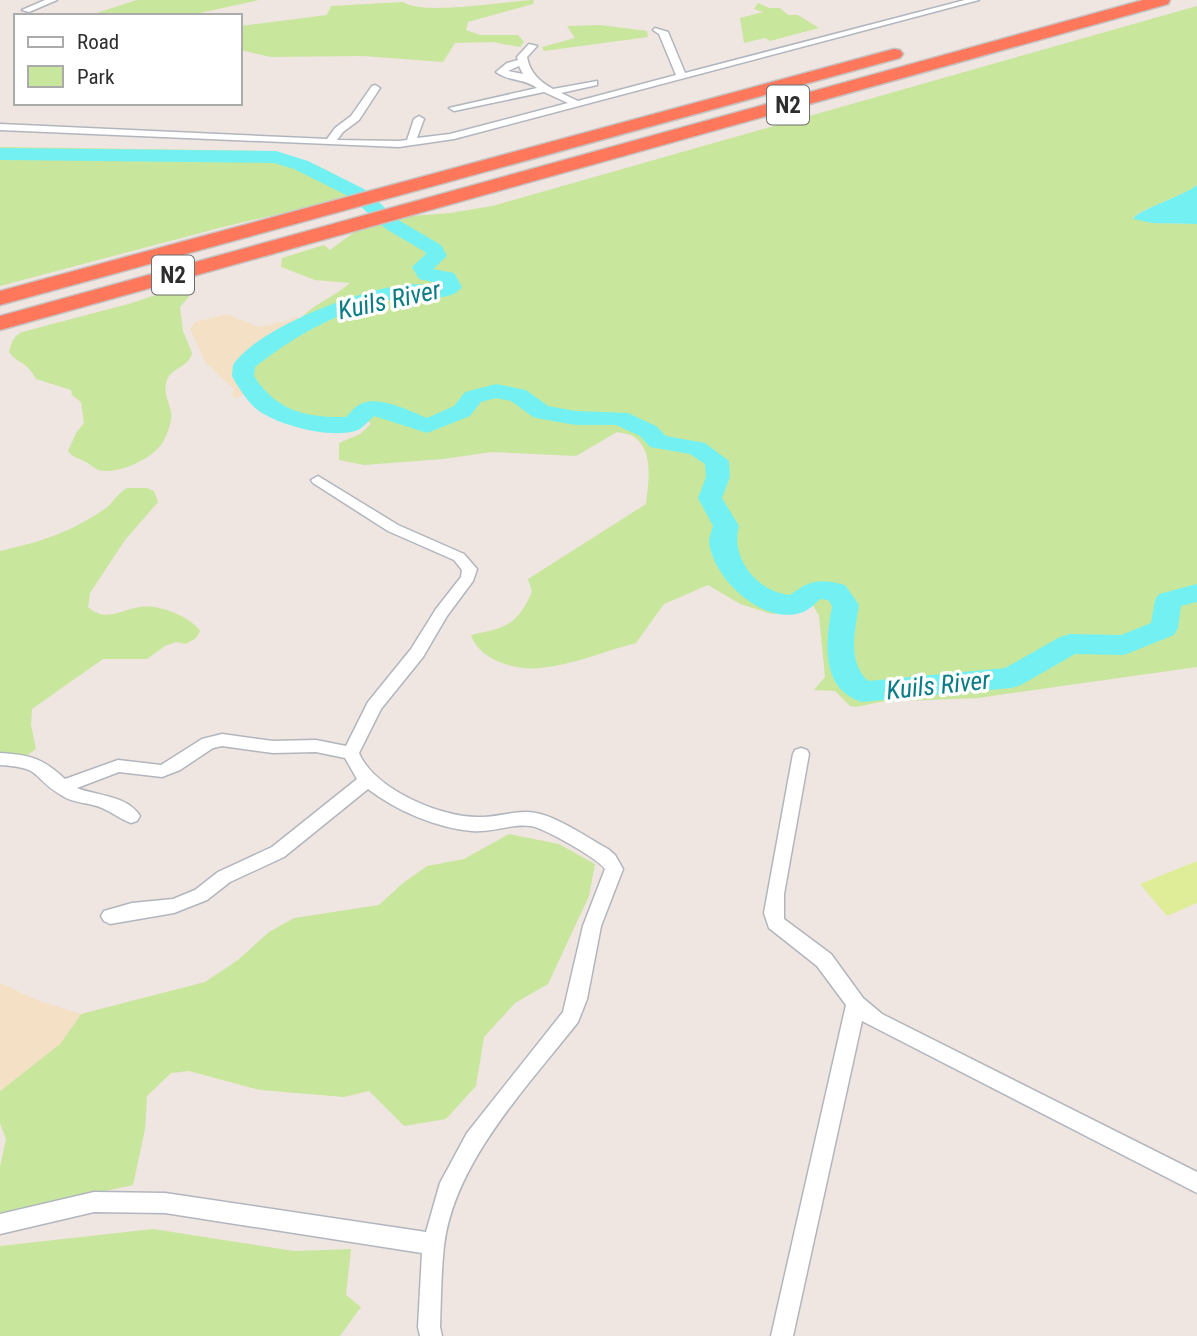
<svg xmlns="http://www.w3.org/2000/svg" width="1197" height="1336" font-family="'Roboto Condensed',sans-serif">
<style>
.green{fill:#c9e69d}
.sand{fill:#f4e0c4}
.pitch{fill:#dfed99}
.water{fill:#73f1f2}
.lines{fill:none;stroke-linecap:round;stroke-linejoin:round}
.river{fill:#73f1f2;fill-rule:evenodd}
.street-casing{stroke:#b1b6be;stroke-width:3}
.highway-casing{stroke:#c4c4c4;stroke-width:3}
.street{fill:#fff;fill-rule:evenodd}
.highway{fill:#ff785c;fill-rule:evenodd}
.labels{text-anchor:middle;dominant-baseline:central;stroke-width:7;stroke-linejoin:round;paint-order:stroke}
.shield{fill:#fff;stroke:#6d6d6d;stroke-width:2}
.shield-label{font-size:23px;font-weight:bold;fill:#2e2e2e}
.water-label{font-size:26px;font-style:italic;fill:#0c7d87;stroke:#fff}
</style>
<rect width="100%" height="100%" fill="#efe5e1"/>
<!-- green -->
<g class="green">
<path d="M 137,0 L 259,0 L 186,16 L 87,16 Z"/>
<path d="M 534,0 L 533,4 L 468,22 L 466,30 L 480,35 L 518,35 L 524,42 L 520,47 L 493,42 L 455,43 L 443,62 L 363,56 L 271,57 L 240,50 L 240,26 L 327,15 L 331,6 L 403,2 C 424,16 505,1 534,0 Z"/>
<path d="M 758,3 L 769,8 L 780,8 L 788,15 L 798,15 L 819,28 L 770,41 L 765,38 L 744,43 L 740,18 L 763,12 L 754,9 Z"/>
<path d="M 1197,6 L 1197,185 C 1185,196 1139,209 1133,218 L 1152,223 L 1197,224 L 1197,667 L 978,698 L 880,702 L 856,707 L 850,706 L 835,691 L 814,690 L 825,677 L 819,616 L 813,605 L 772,614 L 740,604 L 708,585 L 664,604 L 636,643 C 605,651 572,665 540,668 C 516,671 479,660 471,635 C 506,628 517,625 532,592 L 528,579 L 646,504 C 648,484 655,450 633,436 C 630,434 622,433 617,432 L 576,456 L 492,452 L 443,459 L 364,465 L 339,460 L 339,443 L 360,434 L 371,424 L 362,416 C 341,431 292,425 269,410 C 257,402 249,388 243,376 L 244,365 L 273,343 L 307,325 L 303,316 C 318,302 335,296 350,283 L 315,280 L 281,267 L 282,258 L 324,245 L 330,250 L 357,230 L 412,216 L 450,213 L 492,206 Z"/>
<path d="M 601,25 L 647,31 L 648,37 L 544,51 L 542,47 L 575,38 L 567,26 Z"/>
<path d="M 0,147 L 266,151 C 297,157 327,166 351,186 L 352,197 L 223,227 L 0,286 Z"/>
<path d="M 185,285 L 193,285 L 195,289 L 180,307 L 183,331 L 192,353 C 189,367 171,368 167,380 C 163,393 168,400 171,411 C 173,419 168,431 165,438 C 158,456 124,472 105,471 C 96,471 93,466 86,462 C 79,458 73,458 68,451 L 76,433 L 84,423 L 81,402 L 72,395 L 71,390 L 36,379 C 26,360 17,364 9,352 C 12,343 12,337 22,332 L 132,303 Z"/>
<path d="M 127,488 L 147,488 L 154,491 L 158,502 L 125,540 L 90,593 L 88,607 C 106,623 120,610 140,607 C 158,604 190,616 200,631 L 196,638 L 186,644 L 176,642 L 165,646 L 147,659 L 103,659 L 32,709 L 31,725 L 36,749 L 26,756 L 0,754 L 0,551 C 40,542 69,533 103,510 C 113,504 116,494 127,488 Z"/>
<path d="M 509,834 L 559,844 L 595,864 L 589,896 L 548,984 L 515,1003 L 484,1037 L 476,1086 L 446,1119 L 404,1126 L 369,1091 L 344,1097 L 260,1090 L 189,1071 L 171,1073 L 147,1096 L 145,1129 L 133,1185 L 0,1214 L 0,1167 L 6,1139 L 0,1123 L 0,1091 L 60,1044 L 81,1014 L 205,982 L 238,960 L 269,932 L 294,918 L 379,905 L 403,883 L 427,866 L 464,859 Z"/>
<path d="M 153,1229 L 294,1251 L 351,1249 L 346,1295 L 361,1307 L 340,1336 L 0,1336 L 0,1246 Z"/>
</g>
<!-- sand -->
<g class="sand">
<path d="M 227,314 L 258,327 L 287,321 L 296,316 L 299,319 L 245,357 L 233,374 L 245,394 L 237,398 L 232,395 L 234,389 L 206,363 L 190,329 L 195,322 Z"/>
<path d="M 0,983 L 39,1001 L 81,1014 L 60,1044 L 0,1091 Z"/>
</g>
<!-- pitch -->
<path class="pitch" d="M 1197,861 L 1197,903 L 1167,916 L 1140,884 Z"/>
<!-- water -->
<path class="water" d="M 1197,185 L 1197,224 L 1152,223 L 1133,219 C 1139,209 1184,196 1197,185 Z"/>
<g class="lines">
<!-- river -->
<path class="river" d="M 0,148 L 276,151 L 308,161 L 364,189 L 400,221 L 441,245 L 447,256 L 433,269 L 454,273 L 462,287 C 450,304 418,295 400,298 C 346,307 298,333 255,367 L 254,376 C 276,411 307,418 346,417 C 351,412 356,405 363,403 C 379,396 411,411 427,418 L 454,406 L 465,392 L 496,384 L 526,390 L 548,406 L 576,411 L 628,413 L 656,426 L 666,436 L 705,443 L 729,461 L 730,477 L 722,498 L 739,526 C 730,559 758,592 790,595 C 809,580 822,578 845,585 L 859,605 C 855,631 847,662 868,681 L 1005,668 L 1060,637 L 1070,634 L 1121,635 L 1151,623 L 1155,600 L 1159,594 L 1197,584 L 1197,602 L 1181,606 L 1178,628 L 1174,635 L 1124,655 L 1075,654 L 1021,685 L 1011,688 L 862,702 C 819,689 826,640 832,606 L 828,600 L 820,599 C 815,604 809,610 803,612 C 764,627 713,579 709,542 C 709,537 712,530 713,526 L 698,498 L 706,477 L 705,464 L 690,454 L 650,447 L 640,436 L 616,425 L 576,425 L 541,419 L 533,417 L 511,401 L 496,398 L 481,402 L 470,416 L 427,433 L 374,416 C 369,420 364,427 358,430 C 332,440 274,425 254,407 C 245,398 238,387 232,376 L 233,365 C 259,327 357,291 402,285 C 415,283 428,286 440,284 L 419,279 L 412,267 L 426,254 L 425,252 L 386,229 L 350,197 L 294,169 L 274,163 L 0,160 Z"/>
<!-- street casing -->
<g class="street-casing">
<g id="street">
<path d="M 45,0 L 57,0 L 29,12 L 22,10 Z"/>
<path d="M 965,0 L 979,0 L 454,139 L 399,147 L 0,130 L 0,124 L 327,139 L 335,128 L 351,116 L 372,86 L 375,85 L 380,88 L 359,120 L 343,132 L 337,140 L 399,141 L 407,140 L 414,119 L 419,116 L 424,119 L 417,138 L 450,134 L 568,103 L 544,92 L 454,111 L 449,108 L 537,88 C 523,78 510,82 496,72 L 507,63 L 518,60 L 517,57 L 529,44 L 537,46 L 527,57 C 530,73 539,81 553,89 L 597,81 L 597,85 L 561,93 L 578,101 L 676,75 L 659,34 L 653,30 L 655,28 L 668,32 L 685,73 ZM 519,66 L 523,74 L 508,71 Z"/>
<path d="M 318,476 L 398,525 L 464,554 L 477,569 L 473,581 L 447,616 L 423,657 L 381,709 L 359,753 C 374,789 440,817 477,817 C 497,818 517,809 536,813 C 558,817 588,838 608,849 L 615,855 L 623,869 L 601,926 L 587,999 L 578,1022 C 528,1086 454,1162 444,1246 C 441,1273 441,1300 440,1327 L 442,1336 L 420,1336 L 418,1327 L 422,1253 L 165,1213 L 94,1212 L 0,1234 L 0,1214 L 94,1192 L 165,1193 L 426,1232 L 440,1183 L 467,1133 L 563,1012 L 583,926 L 605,869 C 599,859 544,828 531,826 C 512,823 492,833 472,831 C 437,828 397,811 368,789 L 284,857 L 230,882 L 207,900 L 174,913 L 110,924 L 104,921 L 101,916 L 104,911 L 132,903 L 173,899 L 195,890 L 218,872 L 272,847 L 357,779 L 345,758 L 316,752 L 273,753 L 222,746 L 213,748 L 180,770 L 162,777 L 119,772 L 77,788 C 97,796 127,795 140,816 L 137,821 L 131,823 C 120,819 112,812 102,808 C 89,802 74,804 61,795 C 30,776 44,768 0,765 L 0,753 C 31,755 42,758 65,779 L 118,760 L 161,765 L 202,739 L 222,734 L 273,741 L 316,740 L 346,746 L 368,702 L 411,649 L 436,609 L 461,577 L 462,570 L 454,560 L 388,531 L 313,483 L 311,480 Z"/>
<path d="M 801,748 L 807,750 L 809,754 L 784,894 L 784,919 L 831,954 L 863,998 L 882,1014 L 1197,1172 L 1197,1193 L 862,1021 L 793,1336 L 771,1336 L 846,1005 L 817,966 L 769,928 L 764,913 L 793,754 L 795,750 Z"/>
</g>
</g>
<!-- highway casing -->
<g class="highway-casing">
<g id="highway">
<path d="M 1143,0 L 1170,0 L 1168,4 L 0,330 L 0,316 Z"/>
<path d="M 894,49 L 900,50 L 903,54 L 900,58 L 0,305 L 0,291 Z"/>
</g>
</g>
<!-- street -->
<use href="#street" class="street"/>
<!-- highway -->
<use href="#highway" class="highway"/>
</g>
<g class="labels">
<!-- shield labels -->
<g class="shield">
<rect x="767" y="85.5" width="42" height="39" rx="5"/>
<rect x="152" y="255.5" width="42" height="39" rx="5"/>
</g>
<g class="shield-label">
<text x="788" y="105">N2</text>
<text x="173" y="275">N2</text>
</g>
<!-- water labels -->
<g class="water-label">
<text transform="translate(389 300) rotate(-12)">Kuils River</text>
<text transform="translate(938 685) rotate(-6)">Kuils River</text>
</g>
</g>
<!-- legend -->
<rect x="14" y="14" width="228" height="91" fill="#ffffff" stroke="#ababab" stroke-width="2"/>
<rect x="28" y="37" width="35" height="10" fill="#ffffff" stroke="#ababab" stroke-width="2"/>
<text x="77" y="49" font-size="21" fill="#2e2e2e">Road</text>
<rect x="28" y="66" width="35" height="21" fill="#c9e69d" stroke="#ababab" stroke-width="2"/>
<text x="77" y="84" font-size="21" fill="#2e2e2e">Park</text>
</svg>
